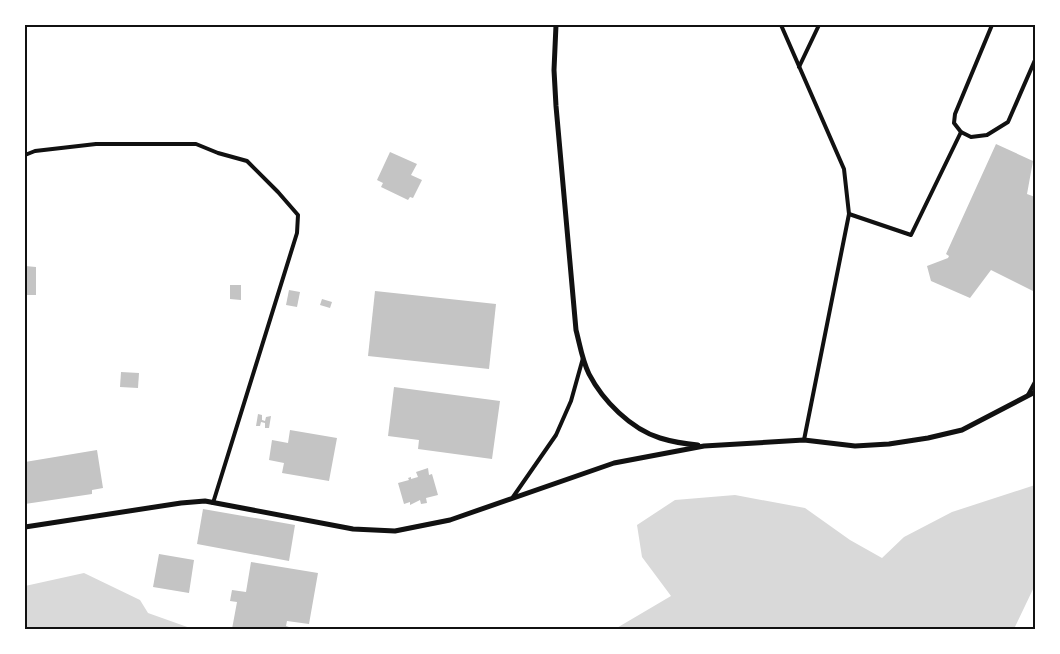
<svg xmlns="http://www.w3.org/2000/svg" width="1060" height="654" font-family="'Fira Sans Condensed',sans-serif">
<style>
.water{fill:#d9d9d9}
.building{fill:#c4c4c4}
.lines{fill:none;stroke-linecap:round;stroke-linejoin:round}
.service{stroke:#111;stroke-width:4}
.minor{stroke:#111;stroke-width:5}
.neatline{fill:none;stroke:#111;stroke-width:2}
</style>
<rect width="100%" height="100%" fill="#fff"/>
<!-- water -->
<g class="water">
<path d="M 1035,485 L 1035,585 L 1014,629 L 615,629 L 671,596 L 642,557 L 637,525 L 675,500 L 735,495 L 805,508 L 850,540 L 882,558 L 904,537 L 952,512 Z"/>
<path d="M 84,573 L 140,600 L 148,613 L 193,629 L 25,629 L 25,586 Z"/>
</g>
<!-- building -->
<g class="building">
<path d="M 996,144 L 1033,161 L 1027,194 L 1035,197 L 1035,292 L 991,270 L 970,298 L 931,281 L 927,266 L 948,258 L 949,256 L 946,254 Z"/>
<path d="M 390,152 L 417,164 L 411,175 L 422,180 L 413,198 L 410,197 L 408,200 L 381,187 L 383,183 L 377,180 Z"/>
<path d="M 25,266 L 36,267 L 36,295 L 25,295 Z"/>
<path d="M 230,285 L 241,285 L 241,300 L 230,299 Z"/>
<path d="M 289,290 L 300,292 L 297,307 L 286,305 Z"/>
<path d="M 375,291 L 496,304 L 489,369 L 368,356 Z"/>
<path d="M 322,299 L 332,302 L 330,308 L 320,305 Z"/>
<path d="M 121,372 L 139,373 L 138,388 L 120,387 Z"/>
<path d="M 394,387 L 500,401 L 492,459 L 418,449 L 419,440 L 388,436 Z"/>
<path d="M 258,414 L 262,415 L 262,420 L 265,421 L 266,417 L 271,416 L 269,428 L 265,428 L 265,423 L 261,422 L 260,426 L 256,426 Z"/>
<path d="M 290,430 L 337,438 L 329,481 L 282,473 L 284,463 L 269,460 L 272,440 L 288,443 Z"/>
<path d="M 97,450 L 103,488 L 92,490 L 92,494 L 25,504 L 25,462 Z"/>
<path d="M 428,468 L 429,475 L 432,474 L 438,495 L 426,498 L 427,503 L 421,504 L 420,500 L 410,505 L 410,502 L 404,504 L 398,483 L 409,480 L 408,478 L 411,477 L 411,479 L 418,477 L 416,472 Z"/>
<path d="M 203,509 L 295,525 L 289,561 L 197,544 Z"/>
<path d="M 159,554 L 194,560 L 189,593 L 153,587 Z"/>
<path d="M 251,562 L 318,573 L 309,624 L 287,621 L 286,626 L 289,627 L 289,629 L 232,629 L 237,602 L 230,601 L 232,590 L 246,592 Z"/>
</g>
<g class="lines">
<!-- service -->
<g class="service">
<path d="M 781,25 L 844,169 L 849,214 L 804,440"/>
<path d="M 992,25 L 955,114 L 954,123 L 961,132 L 971,137 L 987,135 L 1008,122 L 1035,60"/>
<path d="M 799,67 L 819,25"/>
<path d="M 25,155 L 35,151 L 96,144 L 196,144 L 218,153 L 247,161 L 278,192 L 298,215 L 297,233 L 213,503"/>
<path d="M 849,214 L 911,235 L 961,132"/>
<path d="M 1028,395 L 1035,382"/>
<path d="M 513,497 L 556,435 L 571,401 L 583,358"/>
</g>
<!-- minor -->
<g class="minor">
<path d="M 556,25 L 554,70 L 556,106 L 576,330 C 580,345 582,360 589,374 C 603,401 631,429 660,438 C 673,442 686,444 698,445"/>
<path d="M 25,527 L 181,503 L 205,501 L 353,529 L 395,531 L 450,520 L 614,463 L 704,446 L 804,440 L 855,446 L 889,444 L 928,438 L 962,430 L 1035,392"/>
</g>
</g>
<!-- border -->
<rect width="1060" height="654" fill="none" stroke="#ffffff" stroke-width="52"/>
<rect x="26" y="26" width="1008" height="602" class="neatline"/>
</svg>
